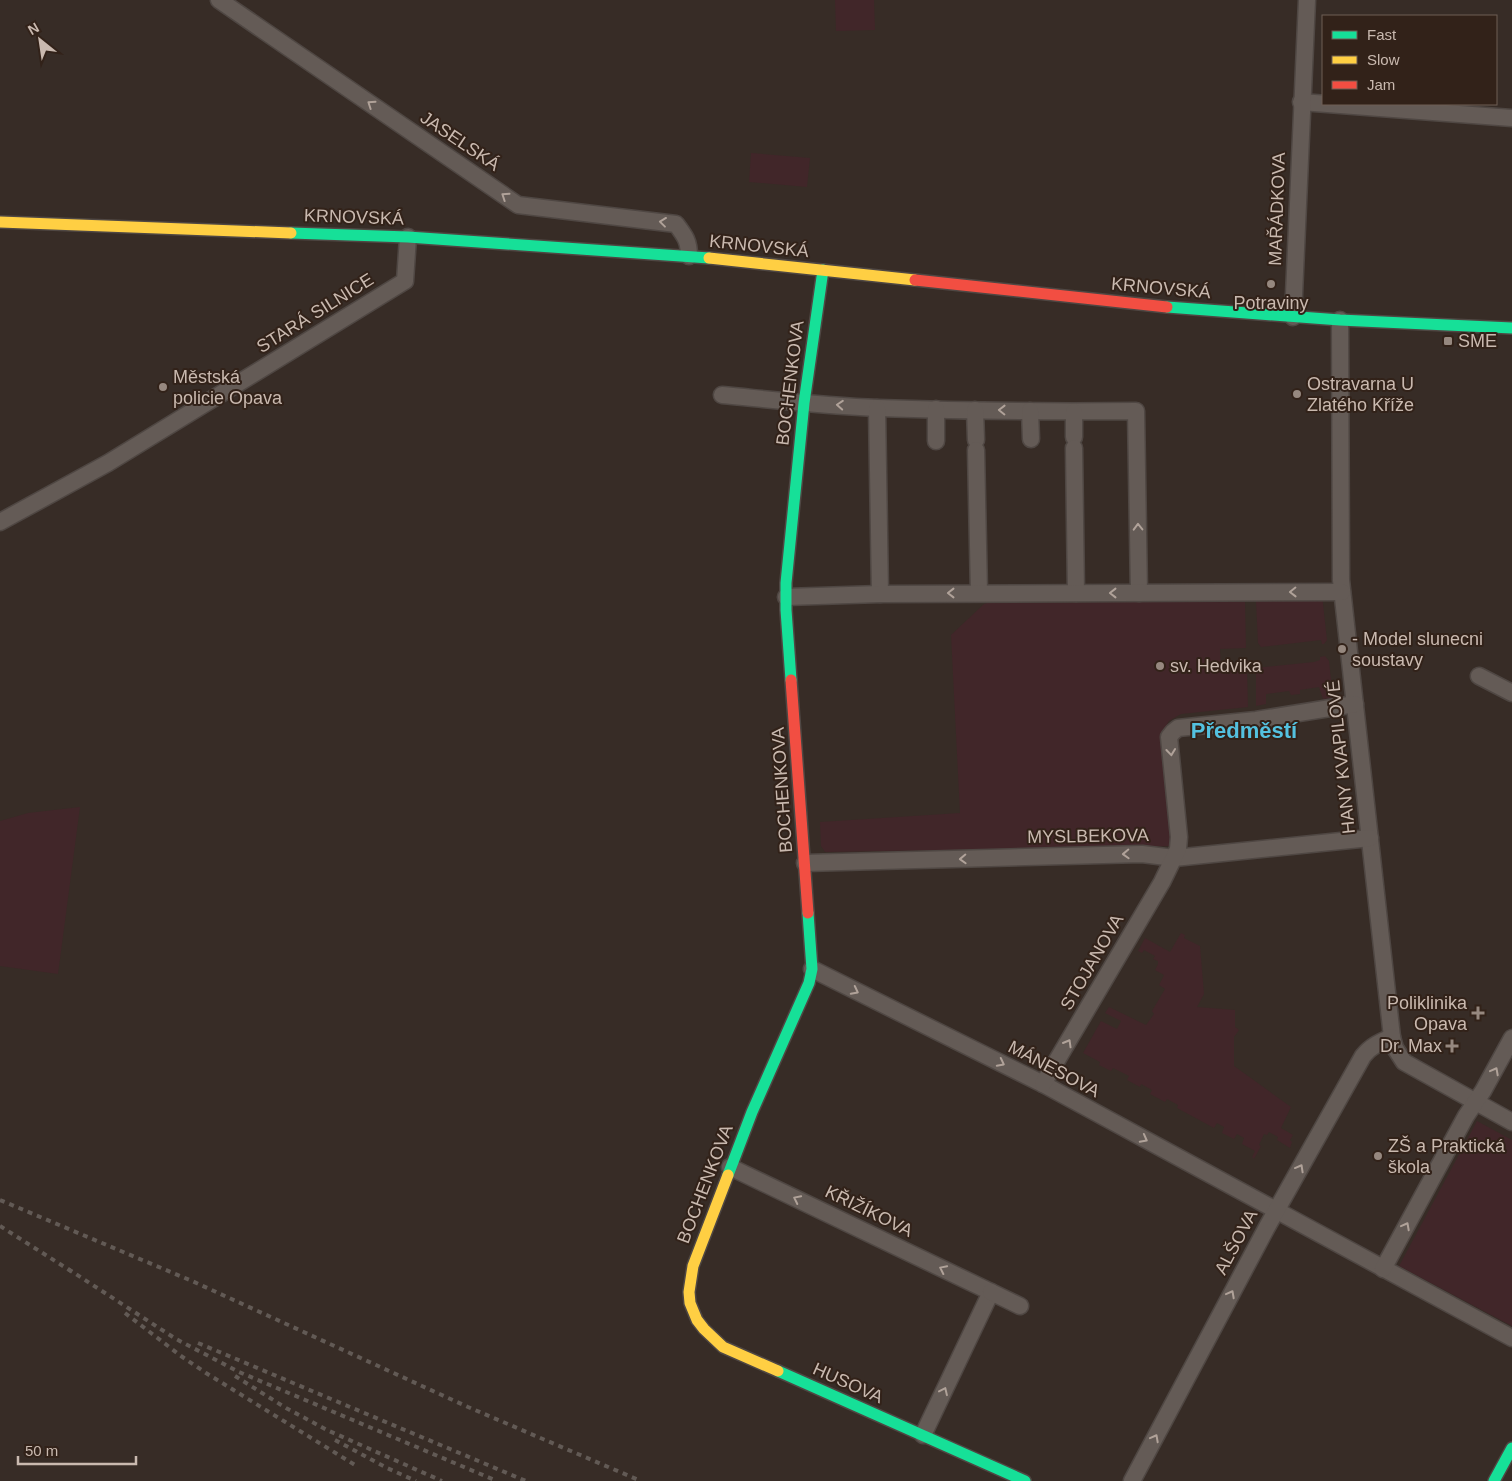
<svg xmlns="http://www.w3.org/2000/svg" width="1512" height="1481" font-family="Arial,sans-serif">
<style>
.green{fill:#412629}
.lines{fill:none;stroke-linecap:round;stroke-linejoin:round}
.street-casing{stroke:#4f4743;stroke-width:19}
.fast-casing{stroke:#4f4743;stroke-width:14}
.slow-casing{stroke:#4f4743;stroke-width:14}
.jam-casing{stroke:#4f4743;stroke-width:14}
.street{stroke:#645b56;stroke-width:16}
.fast{stroke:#16e098;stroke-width:11}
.slow{stroke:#ffcf43;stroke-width:11}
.jam{stroke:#f24e42;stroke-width:11}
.rail{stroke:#625a55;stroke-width:4;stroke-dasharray:5 5;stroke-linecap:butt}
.oneway{stroke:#b0a299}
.poi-dot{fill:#96887f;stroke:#322219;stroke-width:2}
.labels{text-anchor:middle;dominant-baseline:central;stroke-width:4;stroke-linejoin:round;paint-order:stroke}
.street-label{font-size:18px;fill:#c9b9af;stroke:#322219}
.poi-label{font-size:18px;fill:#c9b9af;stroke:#322219;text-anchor:start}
.district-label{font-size:22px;font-weight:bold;fill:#54c1df;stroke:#322219}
</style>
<rect width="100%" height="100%" fill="#372c26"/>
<!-- green -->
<g class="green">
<path d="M 835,0 L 874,0 L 875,30 L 836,31 Z"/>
<path d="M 751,153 L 810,158 L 807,187 L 749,182 Z"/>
<path d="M 1017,593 L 1017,603 L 1237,601 L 1245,602 L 1246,648 L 1220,649 L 1221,670 L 1247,669 L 1248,707 L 1181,714 L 1169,721 L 1163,731 L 1174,820 L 1173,846 L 825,852 L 821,846 L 820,822 L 960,813 L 951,635 L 984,604 Z"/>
<path d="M 1322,595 L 1327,640 L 1324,644 L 1322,644 L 1321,640 L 1261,647 L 1258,643 L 1256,601 L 1312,601 Z"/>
<path d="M 1325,656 L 1329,661 L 1333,698 L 1323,699 L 1319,687 L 1300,690 L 1300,694 L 1291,695 L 1289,691 L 1266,694 L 1266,704 L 1256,706 L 1256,668 L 1314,662 L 1320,660 L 1320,657 Z"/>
<path d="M 80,807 L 58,974 L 0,966 L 0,821 L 28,813 Z"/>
<path d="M 1181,933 L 1185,935 L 1184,938 L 1200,946 L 1204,994 L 1197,1007 L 1235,1010 L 1235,1027 L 1239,1030 L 1234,1037 L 1234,1066 L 1291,1107 L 1281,1128 L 1293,1135 L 1290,1140 L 1292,1142 L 1290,1148 L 1277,1140 L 1278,1137 L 1269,1132 L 1267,1135 L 1264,1134 L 1259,1145 L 1261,1146 L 1254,1159 L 1252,1157 L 1255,1151 L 1242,1144 L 1244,1138 L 1237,1134 L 1234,1139 L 1222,1133 L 1224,1127 L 1217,1123 L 1214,1128 L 1177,1108 L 1178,1105 L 1167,1099 L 1165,1102 L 1150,1094 L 1152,1090 L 1141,1084 L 1140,1087 L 1127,1080 L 1129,1076 L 1113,1068 L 1111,1071 L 1099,1065 L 1100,1062 L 1083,1053 L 1101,1021 L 1117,1029 L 1121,1021 L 1105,1013 L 1109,1007 L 1146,1025 L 1154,1014 L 1152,1011 L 1165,989 L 1159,985 L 1164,975 L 1155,970 L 1158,964 L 1158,961 L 1153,959 L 1155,956 L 1144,950 L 1142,953 L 1138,951 L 1145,938 L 1170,952 Z"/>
<path d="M 1477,1121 L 1512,1140 L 1512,1326 L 1399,1266 Z"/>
</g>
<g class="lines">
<!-- street casing -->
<g class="street-casing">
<g id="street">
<path d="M 219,0 L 518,205 L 676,224 C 685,236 689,241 689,256"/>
<path d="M 1301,102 L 1512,118"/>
<path d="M 1293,317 L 1307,0"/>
<path d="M 1340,320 L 1341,580 L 1392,1037 L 1395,1048 L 1404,1062 L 1512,1122"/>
<path d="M 722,395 C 774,400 826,406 878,408 C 964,411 1050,412 1136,411 L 1139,593"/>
<path d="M 877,408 L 880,594"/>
<path d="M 936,409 L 936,441"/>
<path d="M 975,410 L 976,440"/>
<path d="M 1030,411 L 1031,439"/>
<path d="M 1074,412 L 1074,437"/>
<path d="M 1074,448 L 1076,593"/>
<path d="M 976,450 L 979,593"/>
<path d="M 0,522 L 108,463 L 405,281 L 408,237"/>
<path d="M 786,597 L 880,594 L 1342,592"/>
<path d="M 1479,676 L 1512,693"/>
<path d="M 805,863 L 1142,854 L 1174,858 L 1370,838"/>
<path d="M 812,969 L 1043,1084 L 1512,1338"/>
<path d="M 1043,1084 L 1162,882 L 1178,849 L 1179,837 L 1169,737 L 1173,732 L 1178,728 L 1256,720 L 1355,704"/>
<path d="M 730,1167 L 991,1292 L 923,1435"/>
<path d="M 1383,1269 L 1466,1116 L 1483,1091 L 1512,1038"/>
<path d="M 991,1292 L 1020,1306"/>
<path d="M 1132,1481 L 1267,1227 L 1363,1056 C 1371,1046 1380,1042 1392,1037"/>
</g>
</g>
<!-- fast casing -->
<g class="fast-casing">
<g id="fast">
<path d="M 291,233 L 408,237 L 709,258"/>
<path d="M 1167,307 L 1340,320 L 1512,328"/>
<path d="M 791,680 L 786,610 L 786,583 L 804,403 L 823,270"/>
<path d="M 728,1175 L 752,1112 L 809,983 L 812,969 L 808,913"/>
<path d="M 778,1371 L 1025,1481"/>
<path d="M 1494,1481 L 1512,1448"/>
</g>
</g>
<!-- slow casing -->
<g class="slow-casing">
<g id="slow">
<path d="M 0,222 L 291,233"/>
<path d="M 709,258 L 915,280"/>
<path d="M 728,1175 L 693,1266 L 689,1292 L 690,1303 L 697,1320 L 704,1329 L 723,1347 L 778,1371"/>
</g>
</g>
<!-- jam casing -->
<g class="jam-casing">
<g id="jam">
<path d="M 915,280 L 1167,307"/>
<path d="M 791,680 L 808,913"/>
</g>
</g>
<!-- street -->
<use href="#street" class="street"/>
<!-- fast -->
<use href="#fast" class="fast"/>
<!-- slow -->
<use href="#slow" class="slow"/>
<!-- jam -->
<use href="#jam" class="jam"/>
<!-- rail -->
<g class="rail">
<path d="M 0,1200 L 192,1281 L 468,1407 L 641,1481"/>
<path d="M 0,1226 L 74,1273"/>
<path d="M 68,1269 L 176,1339 L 239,1372 L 497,1481"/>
<path d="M 125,1313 L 181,1356 L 206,1373 L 355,1465"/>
<path d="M 198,1343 L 526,1481"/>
<path d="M 235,1376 L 286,1408 L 327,1430 L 442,1481"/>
<path d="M 335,1440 L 387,1468 L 416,1481"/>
</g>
</g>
<!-- one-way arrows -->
<defs><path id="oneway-chevron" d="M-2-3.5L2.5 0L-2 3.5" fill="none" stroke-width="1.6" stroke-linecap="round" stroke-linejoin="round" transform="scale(1.25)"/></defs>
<g class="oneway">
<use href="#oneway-chevron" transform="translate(371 104) rotate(-146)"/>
<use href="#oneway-chevron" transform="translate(505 196) rotate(-146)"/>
<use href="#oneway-chevron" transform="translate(663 222) rotate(-173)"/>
<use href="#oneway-chevron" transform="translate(840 405) rotate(-176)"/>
<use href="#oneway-chevron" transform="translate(1002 410) rotate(-179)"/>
<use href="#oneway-chevron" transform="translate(1138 527) rotate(-91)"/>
<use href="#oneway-chevron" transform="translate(1293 592) rotate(179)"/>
<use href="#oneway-chevron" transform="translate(951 593) rotate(180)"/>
<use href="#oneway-chevron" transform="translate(1113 593) rotate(180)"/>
<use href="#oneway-chevron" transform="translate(1171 752) rotate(84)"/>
<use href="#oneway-chevron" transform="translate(1126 854) rotate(178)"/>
<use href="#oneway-chevron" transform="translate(963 859) rotate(178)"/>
<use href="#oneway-chevron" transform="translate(855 991) rotate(27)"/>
<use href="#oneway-chevron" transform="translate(1068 1043) rotate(-60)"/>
<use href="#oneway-chevron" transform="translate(1001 1063) rotate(27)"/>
<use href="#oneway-chevron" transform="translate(1495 1071) rotate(-62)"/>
<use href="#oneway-chevron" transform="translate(1144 1139) rotate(28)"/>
<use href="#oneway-chevron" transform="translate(1300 1168) rotate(-61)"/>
<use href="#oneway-chevron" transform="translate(797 1199) rotate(-154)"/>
<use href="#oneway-chevron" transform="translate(1406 1226) rotate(-62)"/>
<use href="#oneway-chevron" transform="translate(943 1269) rotate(-154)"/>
<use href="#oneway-chevron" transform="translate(1231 1294) rotate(-62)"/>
<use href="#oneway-chevron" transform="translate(944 1391) rotate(-65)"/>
<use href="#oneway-chevron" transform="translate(1155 1438) rotate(-62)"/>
</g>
<!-- markers -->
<g class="poi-dot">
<circle cx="1271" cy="284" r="5"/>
<rect x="1443" y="336" width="10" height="10" rx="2.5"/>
<circle cx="163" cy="387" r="5"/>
<circle cx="1297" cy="394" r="5"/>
<circle cx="1342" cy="649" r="5"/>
<circle cx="1160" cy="666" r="5"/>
<path d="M1475.5 1005.5h5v5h5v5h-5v5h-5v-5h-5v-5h5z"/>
<path d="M1449.5 1038.5h5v5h5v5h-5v5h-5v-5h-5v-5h5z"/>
<circle cx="1378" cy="1156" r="5"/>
</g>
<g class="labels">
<!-- street labels -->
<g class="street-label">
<text transform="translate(460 141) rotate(34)">JASELSKÁ</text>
<text transform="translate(1277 209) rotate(-88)">MAŘÁDKOVA</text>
<text transform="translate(354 217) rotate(2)">KRNOVSKÁ</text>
<text transform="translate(759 246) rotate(6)">KRNOVSKÁ</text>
<text transform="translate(1161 288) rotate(5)">KRNOVSKÁ</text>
<text transform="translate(315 313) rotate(-32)">STARÁ SILNICE</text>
<text transform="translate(790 383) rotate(-83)">BOCHENKOVA</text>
<text transform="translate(1341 757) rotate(-96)">HANY KVAPILOVÉ</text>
<text transform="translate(782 790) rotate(-94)">BOCHENKOVA</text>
<text transform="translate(1088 836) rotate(-1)">MYSLBEKOVA</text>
<text transform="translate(1092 962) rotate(-60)">STOJANOVA</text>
<text transform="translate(1054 1069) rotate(28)">MÁNESOVA</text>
<text transform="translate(705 1184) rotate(-69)">BOCHENKOVA</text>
<text transform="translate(869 1211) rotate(26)">KŘIŽÍKOVA</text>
<text transform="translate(1236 1242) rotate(-62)">ALŠOVA</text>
<text transform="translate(848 1383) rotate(24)">HUSOVA</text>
</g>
<!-- poi labels -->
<g class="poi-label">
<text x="1271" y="303" text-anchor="middle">Potraviny</text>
<text x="1458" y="341">SME</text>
<text x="173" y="377">Městská<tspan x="173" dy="21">policie Opava</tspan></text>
<text x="1307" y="384">Ostravarna U<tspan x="1307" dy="21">Zlatého Kříže</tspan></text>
<text x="1352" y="639">- Model slunecni<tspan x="1352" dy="21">soustavy</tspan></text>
<text x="1170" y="666">sv. Hedvika</text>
<text x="1467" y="1003" text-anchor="end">Poliklinika<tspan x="1467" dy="21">Opava</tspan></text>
<text x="1442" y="1046" text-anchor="end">Dr. Max</text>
<text x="1388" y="1146">ZŠ a Praktická<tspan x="1388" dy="21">škola</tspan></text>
</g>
<!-- district labels -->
<g class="district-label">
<text x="1244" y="730">Předměstí</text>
</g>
</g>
<!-- legend -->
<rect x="1322" y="15" width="175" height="90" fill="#322219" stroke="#6e5e55"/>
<rect x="1332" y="31" width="25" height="8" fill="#16e098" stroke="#6e5e55"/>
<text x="1367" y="40" font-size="15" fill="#c9b9af">Fast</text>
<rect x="1332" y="56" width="25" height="8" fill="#ffcf43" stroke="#6e5e55"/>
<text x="1367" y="65" font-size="15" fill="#c9b9af">Slow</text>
<rect x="1332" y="81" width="25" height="8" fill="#f24e42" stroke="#6e5e55"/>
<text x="1367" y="90" font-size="15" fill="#c9b9af">Jam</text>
<!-- north arrow -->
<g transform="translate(40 40) rotate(330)" stroke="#322219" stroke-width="4" paint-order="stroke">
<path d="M0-4L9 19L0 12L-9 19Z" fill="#c9b9af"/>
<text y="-8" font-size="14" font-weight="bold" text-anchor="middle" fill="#c9b9af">N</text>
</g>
<!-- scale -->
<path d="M18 1456v8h118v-8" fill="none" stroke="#c9b9af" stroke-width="2.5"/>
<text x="25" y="1456" font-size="15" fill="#c9b9af" stroke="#322219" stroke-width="4" paint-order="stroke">50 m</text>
</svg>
